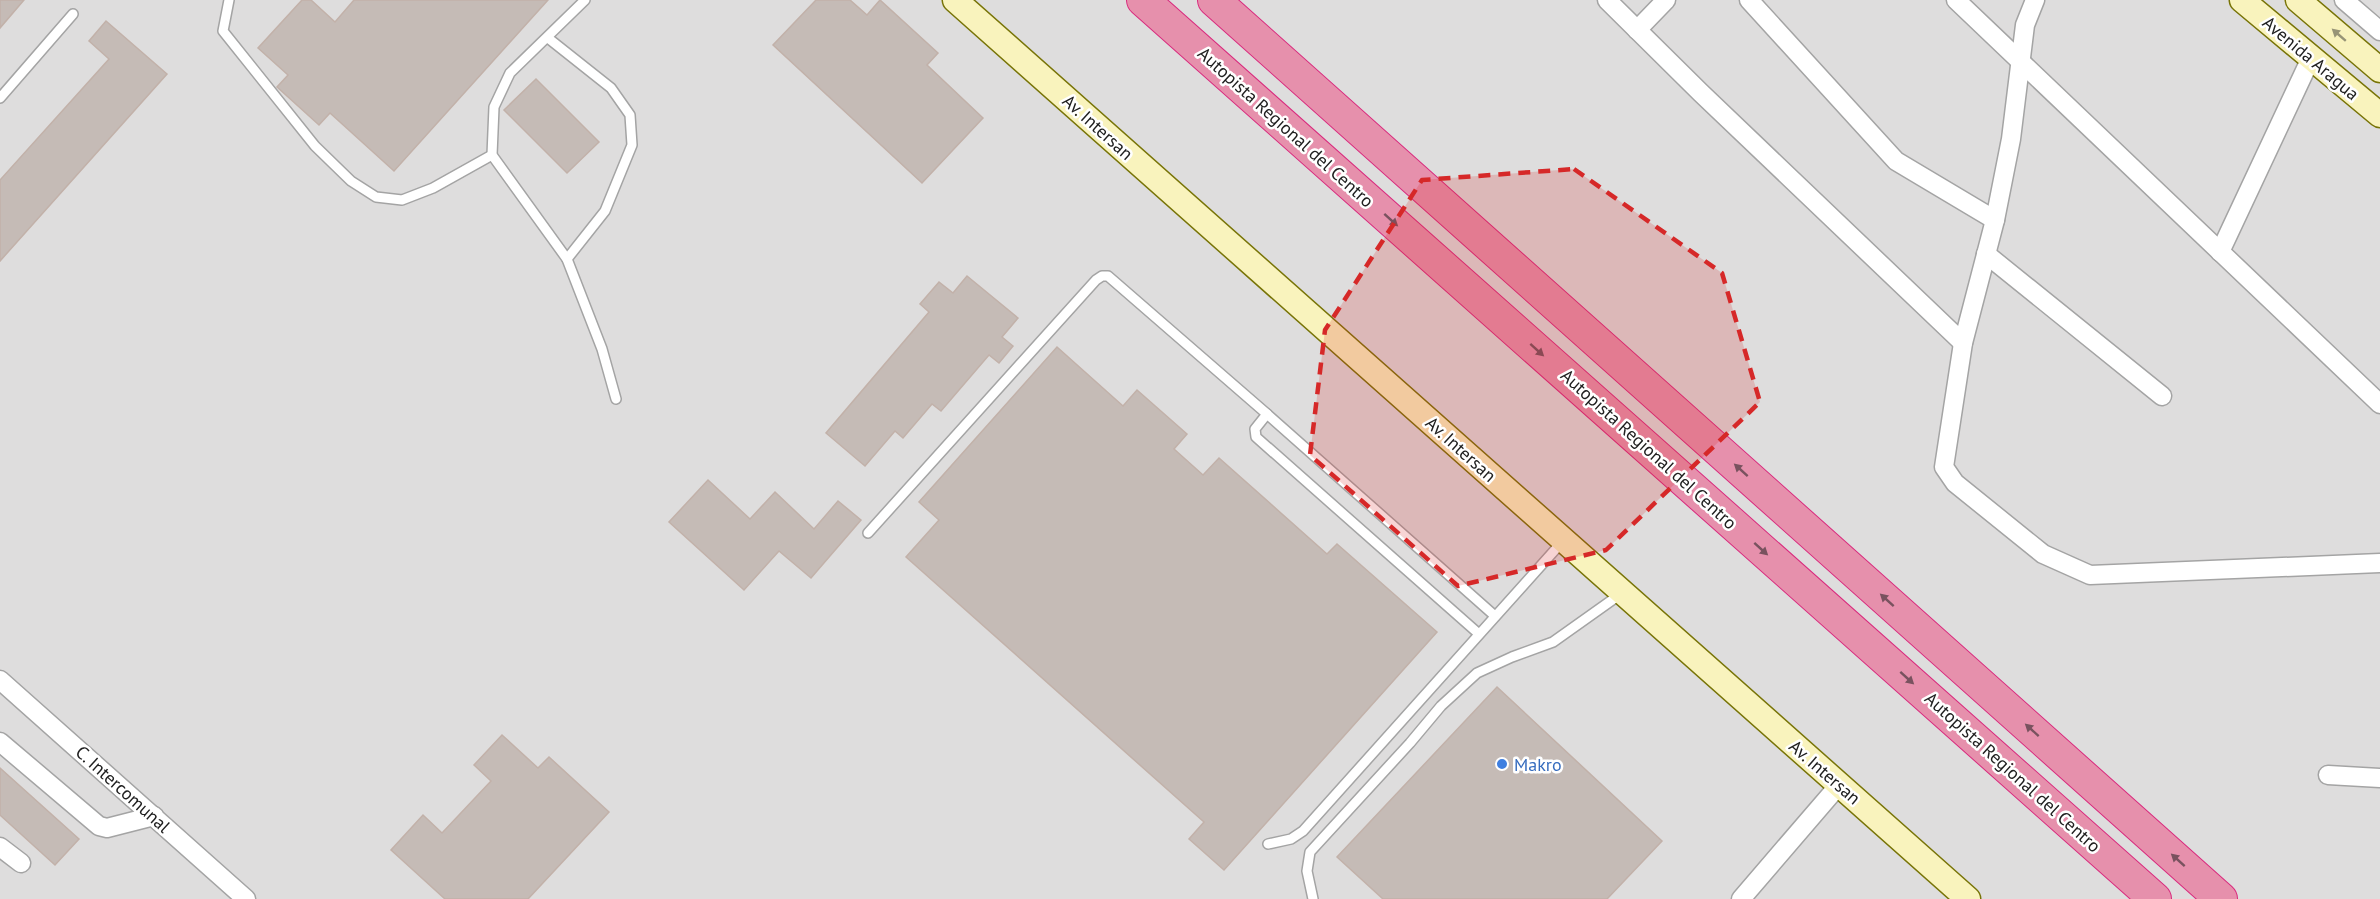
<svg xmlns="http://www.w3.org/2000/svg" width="2380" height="899" font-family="'PT Sans',sans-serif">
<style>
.residential{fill:#dedddd}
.building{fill:#c5bbb6;stroke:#c2b1a9;stroke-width:1.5}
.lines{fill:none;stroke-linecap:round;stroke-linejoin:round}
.lane-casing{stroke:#a4a4a4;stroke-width:12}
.street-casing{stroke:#a4a4a4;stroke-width:21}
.secondary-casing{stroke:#787407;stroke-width:27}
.highway-casing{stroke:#d92a7e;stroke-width:34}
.lane{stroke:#fff;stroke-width:9}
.street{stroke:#fff;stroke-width:18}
.secondary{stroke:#f9f3bd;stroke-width:24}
.highway{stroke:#e690ac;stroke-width:32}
.oneway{fill:#979476}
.oneway2{fill:#79525f}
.marked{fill:#d62828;fill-opacity:0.2;stroke:#d62828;stroke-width:4.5;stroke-dasharray:12 8;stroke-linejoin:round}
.shop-dot{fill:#3f7fe0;stroke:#fff;stroke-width:2}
.labels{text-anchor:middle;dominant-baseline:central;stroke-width:5;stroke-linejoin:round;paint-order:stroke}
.street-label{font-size:18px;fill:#202020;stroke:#fff}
.shop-label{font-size:18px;fill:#366cbe;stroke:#fff;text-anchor:start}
</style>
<rect width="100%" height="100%" fill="#f1ece7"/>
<!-- residential -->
<rect class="residential" x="0" y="0" width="2380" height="899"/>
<!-- building -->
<g class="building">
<path d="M 0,0 L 24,0 L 0,28 Z"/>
<path d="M 302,0 L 311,0 L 335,22 L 354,0 L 548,0 L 394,171 L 330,113 L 319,125 L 277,87 L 288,75 L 258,48 Z"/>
<path d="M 816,0 L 850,0 L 867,15 L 880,0 L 938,53 L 927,65 L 983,118 L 922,183 L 773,45 Z"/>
<path d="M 106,21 L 167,74 L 0,261 L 0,180 L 109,59 L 89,41 Z"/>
<path d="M 536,79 L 599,142 L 567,173 L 504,110 Z"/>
<path d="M 967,276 L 1018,318 L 1002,337 L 1013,346 L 999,363 L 989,355 L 941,411 L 932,404 L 903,438 L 895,431 L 865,466 L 826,433 L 929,312 L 920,304 L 939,282 L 953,293 Z"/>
<path d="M 1057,347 L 1123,406 L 1137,390 L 1187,434 L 1174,449 L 1203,475 L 1219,458 L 1327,554 L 1337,544 L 1437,632 L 1224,870 L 1189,839 L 1204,822 L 906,557 L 939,520 L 919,502 Z"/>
<path d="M 708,480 L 750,519 L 775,492 L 814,529 L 838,501 L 861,520 L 811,578 L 779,551 L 744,590 L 669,522 Z"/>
<path d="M 1497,687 L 1662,841 L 1607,899 L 1383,899 L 1337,857 Z"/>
<path d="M 502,735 L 538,768 L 549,757 L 609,812 L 528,899 L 445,899 L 391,850 L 423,815 L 442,833 L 491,781 L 474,765 Z"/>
<path d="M 0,768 L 79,839 L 55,865 L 0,815 Z"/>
</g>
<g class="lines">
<!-- lane casing -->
<g class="lane-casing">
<g id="lane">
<path d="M 229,0 L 223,31 L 315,146 L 351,181 L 376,197 L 402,200 L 433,188 L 492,155"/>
<path d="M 585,0 L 510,73 L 494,107 L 492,155 L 567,259 L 602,349 L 616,399"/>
<path d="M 548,38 L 611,88 L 630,115 L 632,145 L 605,211 L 567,259"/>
<path d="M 0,98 L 73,14"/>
<path d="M 1267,414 L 1255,429 L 1256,437 L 1479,634"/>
<path d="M 868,533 L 1096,280 L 1102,276 L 1108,276 L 1267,414 L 1495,616"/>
<path d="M 1268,844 L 1291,839 L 1303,831 L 1562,542"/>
<path d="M 1313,899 L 1307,871 L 1310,852 L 1410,743 L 1441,706 L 1477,673 L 1512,657 L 1553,642 L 1622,593"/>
</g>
</g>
<!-- street casing -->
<g class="street-casing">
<g id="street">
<path d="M 1607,0 L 1701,93 L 1963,343"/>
<path d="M 1749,0 L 1896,161 L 1995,220"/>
<path d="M 1956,0 L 2380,404"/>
<path d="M 2035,0 L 2025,25 L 2011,139 L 1995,220 L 1963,343 L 1944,467 L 1955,483 L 2043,554 L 2090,575 L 2380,563"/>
<path d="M 2344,0 L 2380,31"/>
<path d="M 1637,30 L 1666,0"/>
<path d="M 2220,252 L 2311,58"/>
<path d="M 1986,254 L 2162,396"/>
<path d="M 0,680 L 246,899"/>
<path d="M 0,742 L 99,826 L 107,828 L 154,816"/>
<path d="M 2328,775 L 2380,778"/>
<path d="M 0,847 L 21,863"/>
<path d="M 1741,899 L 1839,785"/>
</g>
</g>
<!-- secondary casing -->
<g class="secondary-casing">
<g id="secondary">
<path d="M 955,0 L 1968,899"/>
<path d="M 2242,0 L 2380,115"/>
<path d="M 2298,0 L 2380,70"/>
</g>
</g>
<!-- highway casing -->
<g class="highway-casing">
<g id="highway">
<path d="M 1143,0 L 2155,899"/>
<path d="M 1214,0 L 2221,899"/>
</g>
</g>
<!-- lane -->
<use href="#lane" class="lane"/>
<!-- street -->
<use href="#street" class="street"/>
<!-- secondary -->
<use href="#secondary" class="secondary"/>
<!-- highway -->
<use href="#highway" class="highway"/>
</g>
<!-- one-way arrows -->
<defs><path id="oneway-solid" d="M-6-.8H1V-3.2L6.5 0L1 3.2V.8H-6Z" transform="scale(1.5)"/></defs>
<use class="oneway" href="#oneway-solid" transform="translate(2339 35) rotate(-139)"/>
<g class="oneway2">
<use href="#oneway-solid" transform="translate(1391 220) rotate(42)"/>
<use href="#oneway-solid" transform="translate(1537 350) rotate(42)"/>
<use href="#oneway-solid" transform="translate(1741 470) rotate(-138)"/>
<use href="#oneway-solid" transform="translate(1761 549) rotate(42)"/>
<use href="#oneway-solid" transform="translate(1887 600) rotate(-138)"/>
<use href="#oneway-solid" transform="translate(1907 678) rotate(42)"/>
<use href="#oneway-solid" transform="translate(2032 730) rotate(-138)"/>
<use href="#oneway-solid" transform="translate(2178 860) rotate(-138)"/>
</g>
<!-- marked area -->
<path class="marked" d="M 1574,169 L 1722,273 L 1760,402 L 1606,550 L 1458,586 L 1310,455 L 1325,330 L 1422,180 Z"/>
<!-- markers -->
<circle class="shop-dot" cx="1502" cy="764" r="6"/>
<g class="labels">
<!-- street labels -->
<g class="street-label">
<text transform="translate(2311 58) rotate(40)">Avenida Aragua</text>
<text transform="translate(1098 127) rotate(42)">Av. Intersan</text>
<text transform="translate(1286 127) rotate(42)">Autopista Regional del Centro</text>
<text transform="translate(1461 449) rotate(42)">Av. Intersan</text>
<text transform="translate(1649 449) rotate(42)">Autopista Regional del Centro</text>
<text transform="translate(1825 772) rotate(41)">Av. Intersan</text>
<text transform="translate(2013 772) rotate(42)">Autopista Regional del Centro</text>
<text transform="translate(123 789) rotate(42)">C. Intercomunal</text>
</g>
<!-- shop labels -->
<g class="shop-label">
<text x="1514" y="764">Makro</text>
</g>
</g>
</svg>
